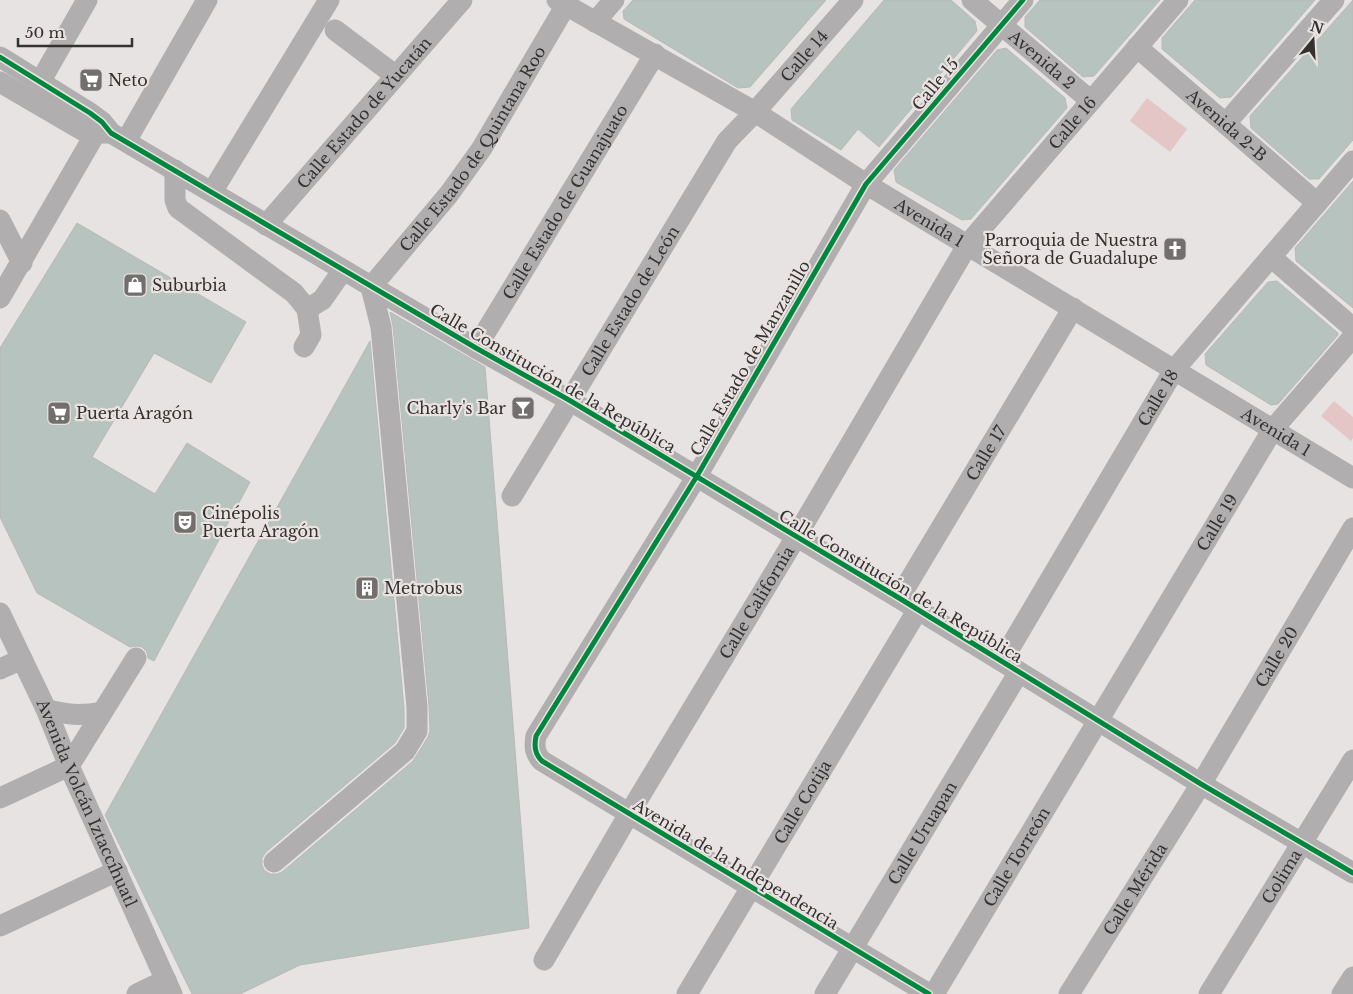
<svg xmlns="http://www.w3.org/2000/svg" width="1353" height="994" font-family="'Libre Baskerville',serif">
<style>
.pitch{fill:#e3c6c5}
.building{fill:#b6c3bf;stroke:#b9b9b8}
.lines{fill:none;stroke-linecap:round;stroke-linejoin:round}
.minor{stroke:#b0aeae;stroke-width:21}
.cycleway-casing{stroke:#e9e2e1;stroke-width:8}
.cycleway{stroke:#00873e;stroke-width:5}
.labels{text-anchor:middle;dominant-baseline:central;stroke-width:4.5;stroke-linejoin:round;paint-order:stroke}
.street-label{font-size:16px;fill:#343131;stroke:#e9e2e1}
.poi-label{font-size:16px;fill:#343131;stroke:#e9e2e1;text-anchor:start}
</style>
<rect width="100%" height="100%" fill="#e7e3e3"/>
<!-- pitch -->
<g class="pitch">
<path d="M 1147,98 L 1187,129 L 1170,152 L 1130,121 Z"/>
<path d="M 1334,401 L 1353,417 L 1353,438 L 1351,441 L 1321,416 Z"/>
</g>
<!-- building -->
<g class="building">
<path d="M 633,0 L 826,0 L 750,87 L 738,88 L 624,19 L 623,11 Z"/>
<path d="M 884,0 L 951,0 L 975,21 L 977,31 L 879,147 L 858,129 L 841,150 L 792,120 L 791,109 Z"/>
<path d="M 1040,0 L 1160,0 L 1094,76 L 1083,77 L 1025,27 L 1025,17 Z"/>
<path d="M 1195,0 L 1315,0 L 1231,97 L 1220,98 L 1162,49 L 1162,38 Z"/>
<path d="M 1353,0 L 1353,140 L 1319,179 L 1309,179 L 1251,128 L 1250,116 Z"/>
<path d="M 1006,48 L 1065,98 L 1067,108 L 971,219 L 962,220 L 896,182 L 894,170 L 997,50 Z"/>
<path d="M 1353,181 L 1353,308 L 1296,261 L 1295,248 Z"/>
<path d="M 77,223 L 246,322 L 211,383 L 154,353 L 92,457 L 155,494 L 187,443 L 250,482 L 154,661 L 148,658 L 147,652 L 142,647 L 136,646 L 130,647 L 37,593 L 0,517 L 0,348 Z"/>
<path d="M 1277,281 L 1338,333 L 1338,335 L 1278,404 L 1271,405 L 1206,365 L 1205,354 L 1268,282 Z"/>
<path d="M 390,312 L 485,367 L 529,928 L 300,965 L 240,994 L 192,994 L 105,815 L 370,341 L 404,708 L 404,728 L 395,743 L 266,852 L 262,858 L 262,865 L 264,870 L 270,874 L 277,874 L 282,872 L 413,761 L 428,737 L 430,731 L 429,706 L 393,326 Z"/>
</g>
<g class="lines">
<!-- minor -->
<g class="minor">
<path id="s1" d="M 557,0 L 755,112 L 866,184 L 1353,478"/>
<path id="s2" d="M 972,0 L 1091,101"/>
<path d="M 595,22 L 614,0"/>
<path d="M 335,30 L 396,76"/>
<path id="s3" d="M 1137,47 L 1317,203"/>
<path d="M 0,57 L 90,113 L 102,122 L 111,133 L 476,348 L 569,400 L 899,598 L 1201,784 L 1353,873"/>
<path d="M 0,82 L 82,130 L 96,133 L 108,133"/>
<path d="M 40,82 L 87,0"/>
<path d="M 1226,123 L 1334,0"/>
<path d="M 126,141 L 207,0"/>
<path d="M 175,170 L 175,200 L 178,208 L 294,293 L 307,309 L 311,335 L 304,347"/>
<path d="M 212,192 L 329,0"/>
<path d="M 0,220 L 22,263"/>
<path id="s4" d="M 266,225 L 462,0"/>
<path d="M 1271,257 L 1353,328"/>
<path d="M 0,298 L 102,122"/>
<path d="M 307,309 L 322,300 L 343,270"/>
<path id="s5" d="M 476,348 L 655,54"/>
<path id="s6" d="M 512,496 L 727,141 L 755,112 L 853,0"/>
<path id="s7" d="M 899,598 L 1073,308"/>
<path id="s8" d="M 0,613 L 46,709 L 69,766 L 172,994"/>
<path id="s9" d="M 1002,661 L 1174,370 L 1353,161"/>
<path d="M 0,669 L 22,659"/>
<path d="M 46,709 C 67,715 80,716 102,712"/>
<path d="M 0,798 L 69,766 L 136,658"/>
<path id="s10" d="M 274,862 L 405,751 L 417,731 L 417,707 L 381,327 L 371,287 L 449,194 L 482,148 L 566,5"/>
<path d="M 0,926 L 117,871"/>
<path id="s11" d="M 544,960 L 629,814 L 796,537 L 968,244 L 1178,0"/>
<path d="M 137,994 L 166,980"/>
<path id="s12" d="M 687,994 L 917,611"/>
<path id="s13" d="M 825,994 L 1019,672"/>
<path d="M 929,994 L 542,761 C 535,754 534,747 536,736 L 697,476 L 866,184 L 1023,0"/>
<path id="s14" d="M 934,994 L 1273,429 L 1353,337"/>
<path id="s15" d="M 1069,994 L 1201,784 L 1353,528"/>
<path id="s16" d="M 1209,994 L 1353,760"/>
<path d="M 1342,994 L 1353,977"/>
</g>
<!-- cycleway casing -->
<g class="cycleway-casing">
<g id="cycleway">
<path d="M 0,57 L 90,113 L 102,122 L 111,133 L 476,348 L 569,400 L 899,598 L 1201,784 L 1353,873"/>
<path d="M 929,994 L 542,761 C 535,754 534,747 536,736 L 697,476 L 866,184 L 1023,0"/>
</g>
</g>
<!-- cycleway -->
<use href="#cycleway" class="cycleway"/>
</g>
<!-- icons -->
<defs>
<g id="supermarket-square" transform="scale(1.25)"><rect x="-9" y="-9" width="18" height="18" rx="4" fill="#736f6f" stroke="#e9e2e1"/><path d="M-6-5.5h2.5l.6 2H6L4.5 2H-2.5L-4.4-4H-6ZM-1.5 3.2a1.3 1.3 0 1 0 .1 0ZM3 3.2a1.3 1.3 0 1 0 .1 0Z" fill="#fff"/></g>
<g id="church-square" transform="scale(1.25)"><rect x="-9" y="-9" width="18" height="18" rx="4" fill="#736f6f" stroke="#e9e2e1"/><path d="M-1.2-6h2.4v3.5h3.3v2.4h-3.3V6h-2.4V-.1h-3.3v-2.4h3.3Z" fill="#fff"/></g>
<g id="shop-square" transform="scale(1.25)"><rect x="-9" y="-9" width="18" height="18" rx="4" fill="#736f6f" stroke="#e9e2e1"/><path d="M-5-2.5h2.3a2.7 3.5 0 0 1 5.4 0H5L5.5 6h-11ZM-1.5-2.5h3a1.5 2.3 0 0 0-3 0Z" fill="#fff"/></g>
<g id="bar-square" transform="scale(1.25)"><rect x="-9" y="-9" width="18" height="18" rx="4" fill="#736f6f" stroke="#e9e2e1"/><path d="M-6-5H6L.8 .8V4.5H3.5V6h-7V4.5H-.8V.8Z" fill="#fff"/></g>
<g id="theatre-square" transform="scale(1.25)"><rect x="-9" y="-9" width="18" height="18" rx="4" fill="#736f6f" stroke="#e9e2e1"/><path d="M-5-5.5Q0-4 5-5.5V0Q5 5 0 6Q-5 5-5 0ZM-3.3-2.5H-1v1.5H-3.3ZM1-2.5H3.3v1.5H1ZM-2.8 1Q0 5.5 2.8 1Z" fill="#fff"/></g>
<g id="building-square" transform="scale(1.25)"><rect x="-9" y="-9" width="18" height="18" rx="4" fill="#736f6f" stroke="#e9e2e1"/><path d="M-4-6H4V6H1V3H-1V6H-4ZM-2.5-4.3h1.7v1.8h-1.7ZM.8-4.3h1.7v1.8H.8ZM-2.5-1h1.7V.8h-1.7ZM.8-1h1.7V.8H.8Z" fill="#fff"/></g>
</defs>
<g fill-rule="evenodd">
<use href="#supermarket-square" x="91" y="80"/>
<use href="#church-square" x="1175" y="249"/>
<use href="#shop-square" x="135" y="285"/>
<use href="#bar-square" x="523" y="408"/>
<use href="#supermarket-square" x="59" y="413"/>
<use href="#theatre-square" x="185" y="522"/>
<use href="#building-square" x="367" y="588"/>
</g>
<g class="labels">
<!-- street labels -->
<g class="street-label">
<text stroke="none"><textPath href="#s6" startOffset="530">Calle 14</textPath></text>
<text stroke="none"><textPath href="#s2" startOffset="92">Avenida 2</textPath></text>
<text transform="translate(935 84) rotate(-50)">Calle 15</text>
<text stroke="none"><textPath href="#s4" startOffset="149">Calle Estado de Yucatán</textPath></text>
<text stroke="none"><textPath href="#s11" startOffset="992">Calle 16</textPath></text>
<text stroke="none"><textPath href="#s3" startOffset="119">Avenida 2-B</textPath></text>
<text stroke="none"><textPath href="#s10" startOffset="814">Calle Estado de Quintana Roo</textPath></text>
<text stroke="none"><textPath href="#s5" startOffset="171">Calle Estado de Guanajuato</textPath></text>
<text stroke="none"><textPath href="#s1" startOffset="434">Avenida 1</textPath></text>
<text stroke="none"><textPath href="#s6" startOffset="228">Calle Estado de León</textPath></text>
<text transform="translate(750 358) rotate(-60)">Calle Estado de Manzanillo</text>
<text transform="translate(553 378) rotate(30)">Calle Constitución de la República</text>
<text stroke="none"><textPath href="#s9" startOffset="306">Calle 18</textPath></text>
<text stroke="none"><textPath href="#s1" startOffset="839">Avenida 1</textPath></text>
<text stroke="none"><textPath href="#s7" startOffset="169">Calle 17</textPath></text>
<text stroke="none"><textPath href="#s14" startOffset="550">Calle 19</textPath></text>
<text transform="translate(901 586) rotate(31)">Calle Constitución de la República</text>
<text stroke="none"><textPath href="#s11" startOffset="416">Calle California</textPath></text>
<text stroke="none"><textPath href="#s15" startOffset="396">Calle 20</textPath></text>
<text stroke="none"><textPath href="#s8" startOffset="209">Avenida Volcán Iztaccíhuatl</textPath></text>
<text stroke="none"><textPath href="#s12" startOffset="224">Calle Cotija</textPath></text>
<text stroke="none"><textPath href="#s13" startOffset="188">Calle Uruapan</textPath></text>
<text stroke="none"><textPath href="#s14" startOffset="160">Calle Torreón</textPath></text>
<text transform="translate(736 864) rotate(31)">Avenida de la Independencia</text>
<text stroke="none"><textPath href="#s16" startOffset="138">Colima</textPath></text>
<text stroke="none"><textPath href="#s15" startOffset="124">Calle Mérida</textPath></text>
</g>
<!-- poi labels -->
<g class="poi-label">
<text x="108" y="80">Neto</text>
<text x="1158" y="240" text-anchor="end">Parroquia de Nuestra<tspan x="1158" dy="18">Señora de Guadalupe</tspan></text>
<text x="152" y="285">Suburbia</text>
<text x="506" y="408" text-anchor="end">Charly's Bar</text>
<text x="76" y="413">Puerta Aragón</text>
<text x="202" y="513">Cinépolis<tspan x="202" dy="18">Puerta Aragón</tspan></text>
<text x="384" y="588">Metrobus</text>
</g>
</g>
<!-- north arrow -->
<g transform="translate(1313 40) rotate(18)" stroke="#e9e2e1" stroke-width="4" paint-order="stroke">
<path d="M0-4L9 19L0 12L-9 19Z" fill="#343131"/>
<text y="-8" font-size="14" font-weight="bold" text-anchor="middle" fill="#343131">N</text>
</g>
<!-- scale -->
<path d="M18 38v8h114v-8" fill="none" stroke="#343131" stroke-width="2.5"/>
<text x="25" y="38" font-size="15" fill="#343131" stroke="#e9e2e1" stroke-width="4" paint-order="stroke">50 m</text>
</svg>
